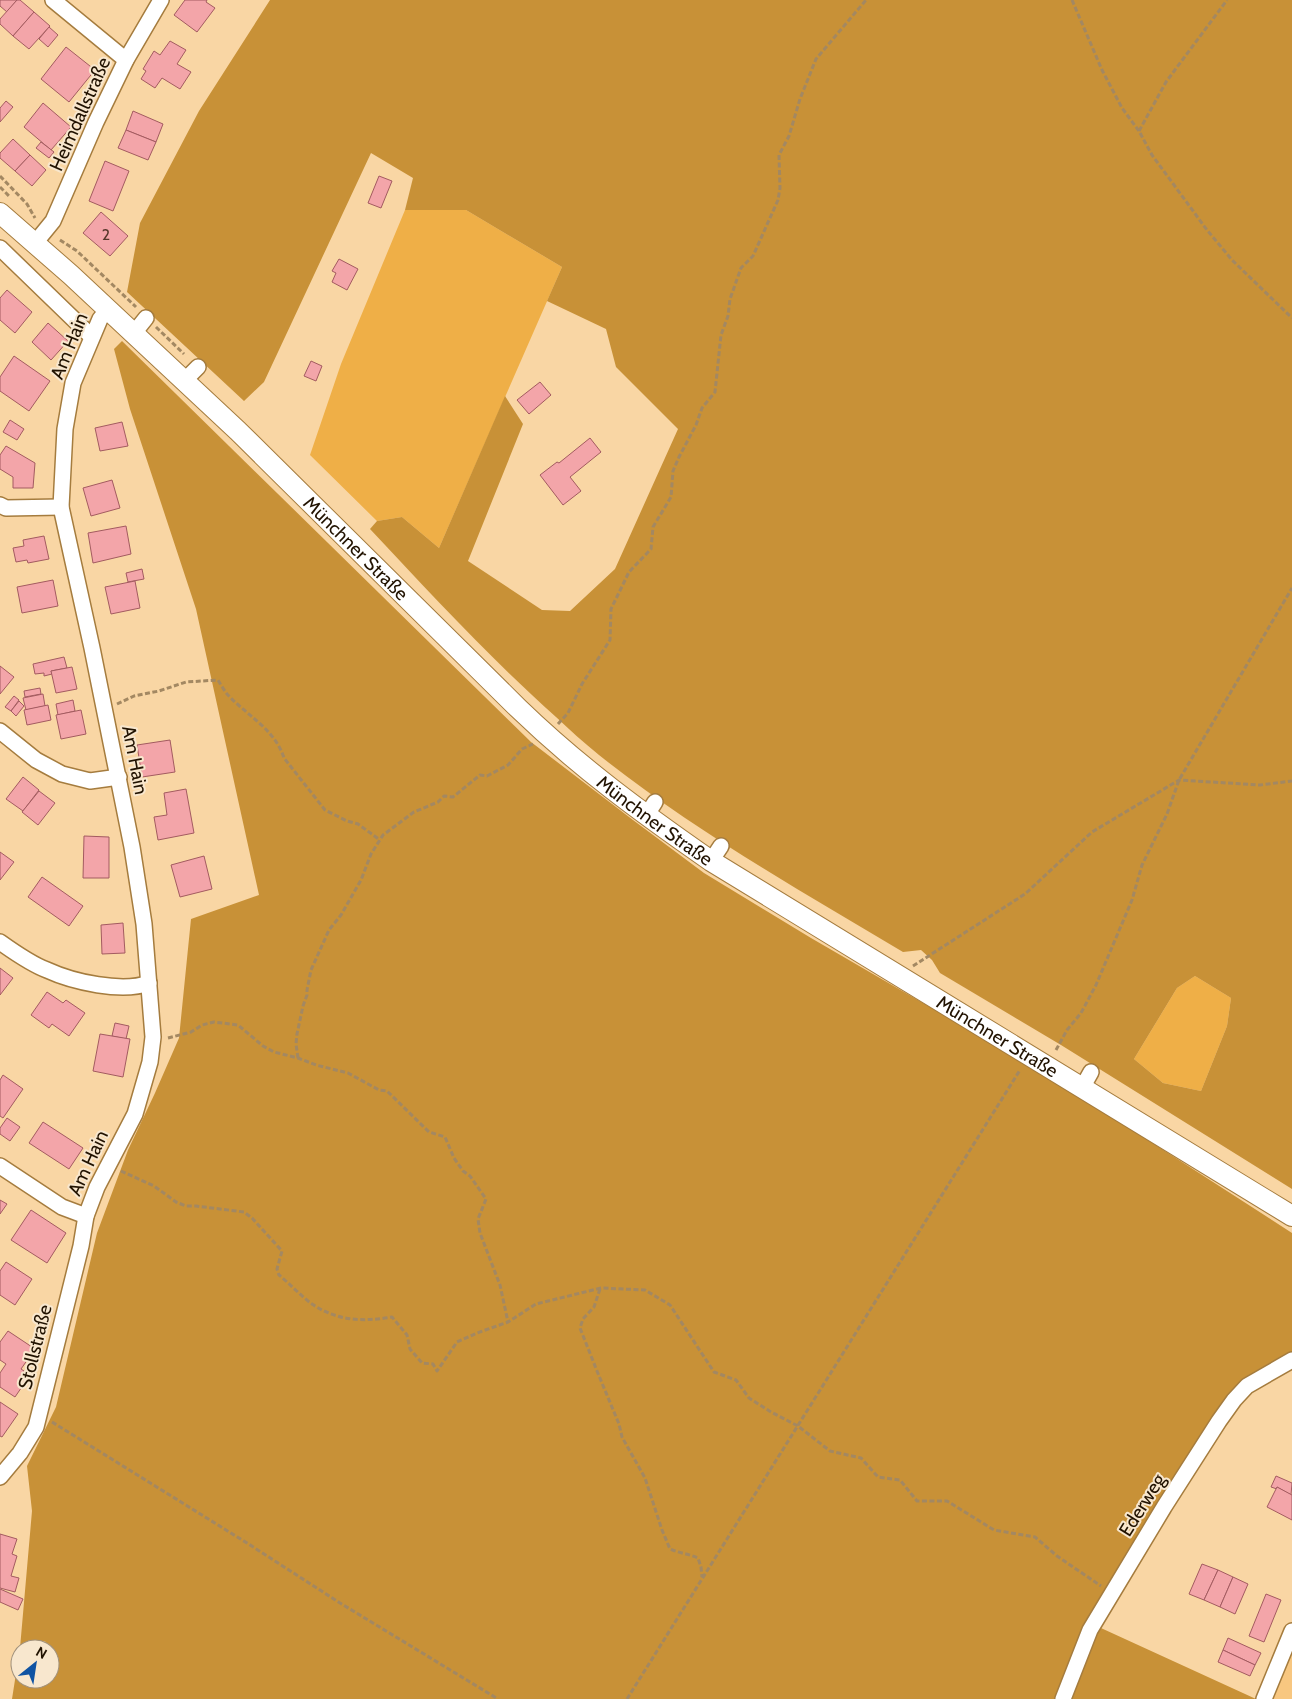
<svg xmlns="http://www.w3.org/2000/svg" width="1292" height="1699" font-family="Cabin,sans-serif">
<style>
.built{fill:#f8c780}
.green{fill:#efaf47}
.forest{fill:#c89137;fill-rule:evenodd}
.building{fill:#f3a5a9;stroke:#a35b60}
.lines{fill:none;stroke-linecap:round;stroke-linejoin:round}
.minor-casing{stroke:#a57c3e;stroke-width:18}
.major-casing{stroke:#a57c3e;stroke-width:22}
.path{stroke:#a38862;stroke-width:3;stroke-dasharray:5 2.5;stroke-linecap:butt}
.minor{stroke:#fff;stroke-width:15}
.major{stroke:#fff;stroke-width:20}
.labels{text-anchor:middle;dominant-baseline:central;stroke-width:4;stroke-linejoin:round;paint-order:stroke}
.number-label{font-size:16px;fill:#56372a}
.street-label{font-size:19px;fill:#211200;stroke:#f8e7ce}
</style>
<rect width="100%" height="100%" fill="#f9d6a4"/>
<!-- built -->
<path class="built" d="M 1292,1648 L 1292,1699 L 1271,1699 Z"/>
<!-- green -->
<g class="green">
<path d="M 405,210 L 466,210 L 562,267 L 439,548 L 402,517 L 377,521 L 310,455 L 341,364 Z"/>
<path d="M 1195,976 L 1231,998 L 1227,1026 L 1201,1091 L 1163,1083 L 1134,1059 L 1177,988 Z"/>
</g>
<!-- forest -->
<g class="forest">
<path d="M 270,0 L 1292,0 L 1292,1189 L 1061,1045 L 940,973 L 932,960 L 921,950 L 903,952 C 799,890 693,830 599,755 C 584,743 570,730 556,717 C 490,658 431,594 370,529 L 377,521 L 402,517 L 439,548 L 505,396 L 523,424 L 468,561 L 542,610 L 570,611 L 615,569 L 678,429 L 616,367 L 606,329 L 547,301 L 562,267 L 466,210 L 405,210 L 413,178 L 371,153 L 264,382 L 244,401 L 127,292 L 140,223 L 199,111 ZM 1195,976 L 1231,998 L 1227,1026 L 1201,1091 L 1163,1083 L 1134,1059 L 1177,988 Z"/>
<path d="M 122,341 L 531,742 L 633,820 L 704,873 L 811,938 L 1047,1075 L 1292,1233 L 1292,1355 L 1248,1381 L 1090,1623 L 1256,1699 L 12,1699 L 20,1648 L 32,1511 L 27,1466 L 56,1407 L 97,1233 L 128,1150 L 155,1093 L 179,1038 L 191,919 L 259,895 L 196,609 L 130,409 L 114,349 ZM 20,1649 L 50,1649 L 50,1679 L 20,1679 Z"/>
</g>
<!-- building -->
<g class="building">
<path d="M 0,0 L 17,0 L 7,12 L 0,6 Z"/>
<path d="M 17,0 L 20,0 L 34,12 L 13,36 L 0,24 L 0,19 Z"/>
<path d="M 185,0 L 207,0 L 206,2 L 215,8 L 197,32 L 174,15 Z"/>
<path d="M 34,12 L 50,26 L 29,49 L 13,36 Z"/>
<path d="M 49,27 L 58,35 L 48,47 L 39,39 Z"/>
<path d="M 170,41 L 186,50 L 177,64 L 191,72 L 180,89 L 162,78 L 155,88 L 141,79 L 146,71 L 143,69 L 154,51 L 160,55 Z"/>
<path d="M 66,47 L 95,70 L 69,102 L 41,79 Z"/>
<path d="M 6,101 L 13,107 L 0,122 L 0,108 Z"/>
<path d="M 43,103 L 71,127 L 51,150 L 24,127 Z"/>
<path d="M 133,111 L 163,124 L 156,142 L 126,130 Z"/>
<path d="M 126,130 L 156,142 L 148,160 L 118,148 Z"/>
<path d="M 13,139 L 30,155 L 15,171 L 0,158 L 0,153 Z"/>
<path d="M 41,142 L 54,152 L 49,158 L 36,148 Z"/>
<path d="M 30,155 L 46,170 L 32,186 L 15,171 Z"/>
<path d="M 105,161 L 129,171 L 113,211 L 89,201 Z"/>
<path d="M 379,176 L 392,181 L 381,208 L 368,203 Z"/>
<path d="M 101,212 L 128,236 L 110,256 L 83,233 Z"/>
<path d="M 339,259 L 358,269 L 347,290 L 332,282 L 336,273 L 332,271 Z"/>
<path d="M 7,290 L 32,312 L 15,333 L 0,320 L 0,298 Z"/>
<path d="M 48,323 L 68,341 L 51,360 L 32,342 Z"/>
<path d="M 14,356 L 50,381 L 29,411 L 0,391 L 0,377 Z"/>
<path d="M 311,361 L 322,366 L 316,381 L 304,376 Z"/>
<path d="M 540,382 L 551,395 L 529,414 L 517,400 Z"/>
<path d="M 10,420 L 24,429 L 17,440 L 3,432 Z"/>
<path d="M 122,422 L 128,446 L 100,451 L 95,428 Z"/>
<path d="M 590,438 L 601,452 L 570,477 L 581,491 L 563,505 L 540,475 L 557,462 L 559,463 Z"/>
<path d="M 6,446 L 35,463 L 33,488 L 13,488 L 13,477 L 0,469 L 0,455 Z"/>
<path d="M 112,480 L 120,508 L 91,516 L 83,488 Z"/>
<path d="M 126,526 L 131,554 L 93,563 L 88,533 Z"/>
<path d="M 44,536 L 49,559 L 28,563 L 27,560 L 16,562 L 13,548 L 24,546 L 23,540 Z"/>
<path d="M 142,569 L 144,579 L 128,582 L 126,573 Z"/>
<path d="M 53,580 L 58,606 L 22,613 L 17,587 Z"/>
<path d="M 135,581 L 140,608 L 111,614 L 105,587 Z"/>
<path d="M 64,657 L 67,668 L 51,671 L 52,674 L 44,676 L 44,673 L 35,674 L 33,664 Z"/>
<path d="M 0,666 L 14,677 L 0,694 Z"/>
<path d="M 72,667 L 77,689 L 56,693 L 51,671 Z"/>
<path d="M 40,688 L 41,694 L 25,697 L 24,691 Z"/>
<path d="M 43,694 L 45,706 L 26,710 L 23,698 Z"/>
<path d="M 14,696 L 19,700 L 11,711 L 5,707 Z"/>
<path d="M 73,700 L 75,711 L 58,715 L 56,704 Z"/>
<path d="M 19,701 L 24,706 L 16,716 L 11,711 Z"/>
<path d="M 48,705 L 51,720 L 27,725 L 24,710 Z"/>
<path d="M 81,710 L 86,734 L 61,739 L 56,715 Z"/>
<path d="M 170,740 L 175,772 L 142,777 L 137,745 Z"/>
<path d="M 23,777 L 39,790 L 23,811 L 6,799 Z"/>
<path d="M 186,789 L 194,833 L 158,840 L 154,817 L 167,815 L 164,793 Z"/>
<path d="M 39,791 L 55,803 L 38,825 L 22,812 Z"/>
<path d="M 84,836 L 109,837 L 109,878 L 83,878 Z"/>
<path d="M 0,852 L 14,862 L 0,880 Z"/>
<path d="M 204,856 L 212,889 L 180,897 L 171,865 Z"/>
<path d="M 42,877 L 83,906 L 69,926 L 28,897 Z"/>
<path d="M 123,923 L 125,953 L 102,954 L 101,925 Z"/>
<path d="M 0,968 L 13,978 L 0,995 Z"/>
<path d="M 47,992 L 63,1003 L 66,1000 L 85,1013 L 69,1036 L 52,1024 L 49,1028 L 31,1015 Z"/>
<path d="M 115,1023 L 129,1026 L 126,1039 L 112,1036 Z"/>
<path d="M 100,1034 L 130,1039 L 123,1077 L 93,1071 Z"/>
<path d="M 3,1075 L 23,1089 L 3,1118 L 0,1116 L 0,1080 Z"/>
<path d="M 7,1118 L 20,1127 L 10,1141 L 0,1134 L 0,1128 Z"/>
<path d="M 43,1122 L 83,1148 L 69,1169 L 29,1143 Z"/>
<path d="M 0,1200 L 7,1204 L 0,1214 Z"/>
<path d="M 31,1210 L 66,1233 L 47,1263 L 11,1240 Z"/>
<path d="M 6,1262 L 32,1279 L 15,1305 L 0,1295 L 0,1271 Z"/>
<path d="M 8,1331 L 35,1349 L 21,1369 L 30,1375 L 15,1397 L 0,1387 L 0,1373 L 6,1364 L 0,1360 L 0,1342 Z"/>
<path d="M 0,1402 L 18,1414 L 2,1437 L 0,1436 Z"/>
<path d="M 1276,1476 L 1292,1483 L 1291,1495 L 1277,1487 L 1277,1489 L 1271,1487 Z"/>
<path d="M 1277,1487 L 1292,1495 L 1292,1520 L 1267,1507 Z"/>
<path d="M 0,1534 L 17,1539 L 12,1554 L 17,1556 L 11,1576 L 19,1578 L 15,1592 L 0,1588 Z"/>
<path d="M 1202,1564 L 1218,1570 L 1204,1600 L 1189,1594 Z"/>
<path d="M 1218,1570 L 1233,1577 L 1220,1607 L 1204,1600 Z"/>
<path d="M 1233,1577 L 1248,1584 L 1235,1614 L 1220,1607 Z"/>
<path d="M 0,1589 L 23,1599 L 18,1610 L 0,1602 Z"/>
<path d="M 1266,1594 L 1281,1600 L 1264,1642 L 1249,1636 Z"/>
<path d="M 1228,1638 L 1261,1653 L 1255,1665 L 1223,1650 Z"/>
<path d="M 1223,1650 L 1255,1665 L 1250,1676 L 1218,1662 Z"/>
</g>
<g class="lines">
<!-- minor casing -->
<g class="minor-casing">
<g id="minor">
<path d="M 53,0 L 126,60"/>
<path d="M 35,243 L 53,221 L 96,122 L 126,60 L 161,0"/>
<path d="M 0,248 L 92,337"/>
<path d="M 134,333 L 146,318"/>
<path d="M 184,381 L 198,367"/>
<path d="M 0,505 L 6,508 L 61,507"/>
<path d="M 0,731 L 36,760 L 62,774 L 90,781 L 119,777"/>
<path d="M 646,816 L 655,802"/>
<path d="M 711,861 L 721,846"/>
<path d="M 0,942 C 14,952 31,964 47,970 C 73,982 122,993 149,983"/>
<path d="M 1082,1088 L 1091,1072"/>
<path d="M 0,1166 L 62,1207 L 86,1216"/>
<path d="M 0,1477 L 20,1453 L 36,1427 L 81,1246 L 86,1216 L 97,1187 L 135,1114 L 150,1062 L 153,1037 L 144,924 L 132,847 L 92,648 L 61,507 L 65,429 L 73,383 L 100,319 L 108,309"/>
<path d="M 1063,1699 L 1090,1630 L 1164,1507 L 1219,1421 L 1234,1400 L 1247,1386 L 1292,1360"/>
<path d="M 1264,1699 L 1292,1631"/>
</g>
</g>
<!-- major casing -->
<g class="major-casing">
<g id="major">
<path id="s1" d="M 0,213 L 71,275 L 238,431 L 518,708 C 579,767 642,813 711,861 L 1292,1216"/>
</g>
</g>
<!-- path -->
<g class="path">
<path d="M 1072,0 L 1102,70 L 1122,108 L 1139,131 L 1152,155 L 1207,230 L 1232,260 L 1292,318"/>
<path d="M 1139,131 L 1166,82 L 1227,0"/>
<path d="M 0,176 L 27,204 L 35,218"/>
<path d="M 0,187 L 10,197"/>
<path d="M 60,240 L 77,251 L 136,307"/>
<path d="M 156,327 L 184,354"/>
<path d="M 117,704 L 134,696 L 159,691 L 186,682 L 218,680 C 221,685 224,690 227,694 C 246,715 275,729 284,758 L 325,810 L 347,821 L 358,824 L 380,840"/>
<path d="M 558,724 L 568,713 L 582,684 L 610,640 L 611,609 L 629,572 L 651,549 L 653,527 L 671,497 L 673,471 L 679,457 L 696,425 L 702,408 L 715,392 L 721,335 L 728,316 L 730,299 L 741,268 L 753,256 L 778,200 L 780,188 L 779,155 L 789,136 L 800,99 L 816,59 L 866,0"/>
<path d="M 913,966 L 1025,894 L 1092,832 L 1179,780 L 1260,785 L 1292,781"/>
<path d="M 168,1038 L 191,1032 L 202,1025 L 214,1022 L 238,1025 L 263,1046 L 274,1052 L 298,1058 L 316,1065 L 348,1073 L 379,1090 L 387,1091 L 429,1132 L 445,1137 L 454,1158 L 463,1171 L 470,1176 L 486,1199 L 478,1219 L 480,1233 L 500,1285 L 508,1322"/>
<path d="M 1056,1050 L 1067,1030 L 1081,1013 L 1096,985 L 1132,900 L 1142,865 L 1167,814 L 1179,780 L 1292,588"/>
<path d="M 298,1058 L 296,1044 L 297,1034 L 303,1006 L 307,995 L 307,990 L 311,970 L 329,930 L 341,915 L 361,880 L 371,854 L 383,835 L 414,812 L 438,802 L 444,796 L 453,797 L 480,775 L 487,776 L 508,765 L 522,749 L 533,744"/>
<path d="M 121,1171 L 154,1186 L 176,1202 L 186,1206 L 196,1206 L 244,1212 L 252,1218 L 282,1251 L 277,1269 L 279,1275 C 289,1283 302,1297 312,1304 C 337,1321 363,1322 392,1317 L 407,1335 L 410,1349 L 422,1363 L 433,1364 L 437,1371 L 457,1342 L 477,1333 L 508,1322 L 536,1304 L 601,1288 L 645,1290 L 670,1305 L 714,1372 L 736,1380 L 749,1398 L 771,1412 L 798,1426 L 830,1451 L 861,1458 L 878,1477 L 900,1480 L 917,1501 L 947,1501 L 994,1530 L 1035,1537 L 1057,1556 L 1101,1586"/>
<path d="M 600,1289 L 594,1307 L 583,1319 L 580,1328 L 597,1371 L 619,1424 L 622,1437 L 645,1478 L 662,1530 L 670,1549 C 679,1553 689,1554 698,1558 L 701,1567 L 702,1577"/>
<path d="M 52,1422 L 247,1543 L 340,1603 L 498,1699"/>
<path d="M 627,1699 L 1020,1070"/>
</g>
<!-- minor -->
<use href="#minor" class="minor"/>
<!-- major -->
<use href="#major" class="major"/>
</g>
<g class="labels">
<!-- number labels -->
<g class="number-label">
<text x="106" y="234">2</text>
</g>
<!-- street labels -->
<g class="street-label">
<text transform="translate(80 114) rotate(-66)">Heimdallstraße</text>
<text transform="translate(69 346) rotate(-68)">Am Hain</text>
<text stroke="none"><textPath href="#s1" startOffset="489">Münchner Straße</textPath></text>
<text transform="translate(135 760) rotate(79)">Am Hain</text>
<text stroke="none"><textPath href="#s1" startOffset="894">Münchner Straße</textPath></text>
<text stroke="none"><textPath href="#s1" startOffset="1299">Münchner Straße</textPath></text>
<text transform="translate(88 1163) rotate(-65)">Am Hain</text>
<text transform="translate(35 1347) rotate(-76)">Stollstraße</text>
<text transform="translate(1142 1505) rotate(-58)">Ederweg</text>
</g>
</g>
<!-- north arrow -->
<g transform="translate(35 1664) rotate(30)"><circle r="24" fill="#f8e7ce" stroke="#a2927c"/>
<path d="M0-4L9 19L0 12L-9 19Z" fill="#0f53a3"/>
<text y="-8" font-size="14" font-weight="bold" text-anchor="middle" fill="#211200">N</text>
</g>
</svg>
